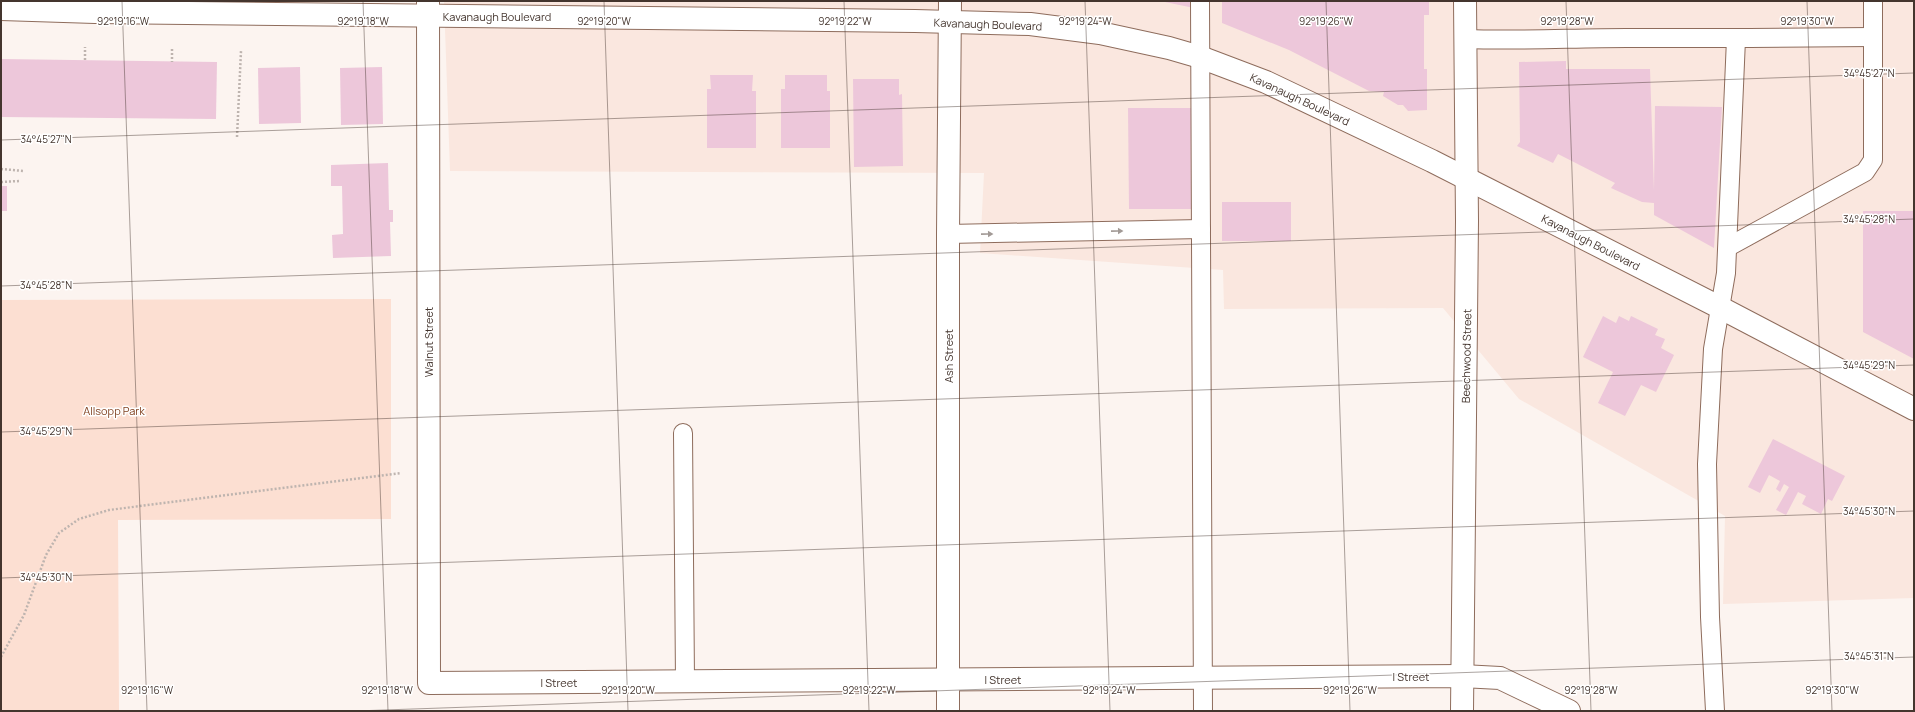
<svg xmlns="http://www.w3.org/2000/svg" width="1915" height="712" font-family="Manrope,sans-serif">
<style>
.built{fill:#fae7df}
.green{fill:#fcdfd2}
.building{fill:#edc7da}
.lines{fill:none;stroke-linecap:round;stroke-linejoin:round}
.service-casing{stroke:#8e6c5c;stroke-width:20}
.minor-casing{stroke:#8e6c5c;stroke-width:24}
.tertiary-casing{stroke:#8e6c5c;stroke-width:24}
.path{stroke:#beb4af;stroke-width:2.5;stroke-dasharray:2 2;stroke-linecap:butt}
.service{stroke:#fff;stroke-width:18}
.minor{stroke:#fff;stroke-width:22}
.tertiary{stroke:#fff;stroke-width:22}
.oneway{fill:#a29a96}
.ticks{fill:none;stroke:#44352e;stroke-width:1;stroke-opacity:0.45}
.labels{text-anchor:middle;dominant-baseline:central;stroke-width:3;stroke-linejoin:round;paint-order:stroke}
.street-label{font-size:11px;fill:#44352e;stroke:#fff}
.park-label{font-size:11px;fill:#814221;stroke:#fff}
.ticks-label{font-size:10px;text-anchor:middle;fill:#44352e;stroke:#fff;stroke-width:3;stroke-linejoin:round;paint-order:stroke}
</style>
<rect width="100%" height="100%" fill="#fcf4f0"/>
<!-- built -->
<path class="built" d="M 444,1 L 1914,1 L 1914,598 L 1723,604 L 1725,516 L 1519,399 L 1443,308 L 1224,309 L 1223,270 L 980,253 L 984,173 L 450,171 Z"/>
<!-- green -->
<path class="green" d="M 391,299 L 391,519 L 118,520 L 119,711 L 1,711 L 1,300 Z"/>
<!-- building -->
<g class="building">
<path d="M 1194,1 L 1194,8 L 1165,2 L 1165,1 Z"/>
<path d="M 1222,1 L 1429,1 L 1429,15 L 1424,15 L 1424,69 L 1427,69 L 1427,110 L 1408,111 L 1403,105 L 1398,105 L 1383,96 L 1384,92 L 1369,91 L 1289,50 L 1222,23 Z"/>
<path d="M 1,59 L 217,62 L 216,119 L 1,117 Z"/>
<path d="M 1566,61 L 1566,69 L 1650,69 L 1654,191 L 1655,106 L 1722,107 L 1714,248 L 1654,215 L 1654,203 L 1642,202 L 1611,188 L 1615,183 L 1558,154 L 1553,163 L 1517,146 L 1520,142 L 1519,62 Z"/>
<path d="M 300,67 L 301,123 L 259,124 L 258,68 Z"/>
<path d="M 382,67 L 383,124 L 341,125 L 340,68 Z"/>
<path d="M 710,75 L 753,75 L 752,91 L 756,91 L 756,148 L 707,148 L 707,89 L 711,89 Z"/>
<path d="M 785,75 L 827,75 L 827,91 L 830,91 L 830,148 L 781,148 L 781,89 L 785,89 Z"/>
<path d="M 853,79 L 899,79 L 899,95 L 902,94 L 903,166 L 854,167 Z"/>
<path d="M 1128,108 L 1195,108 L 1195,209 L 1129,209 Z"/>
<path d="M 388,163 L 389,210 L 393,210 L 393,222 L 390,222 L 391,256 L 333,258 L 332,235 L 343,234 L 342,186 L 331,186 L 331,165 Z"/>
<rect x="1" y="186" width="6" height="25"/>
<rect x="1222" y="202" width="69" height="39"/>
<path d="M 1863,211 L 1914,211 L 1914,359 L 1863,332 Z"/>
<path d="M 1603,316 L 1616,323 L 1619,316 L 1629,321 L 1631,316 L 1658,329 L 1655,335 L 1665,339 L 1661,348 L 1674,355 L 1656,392 L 1641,385 L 1625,416 L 1598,403 L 1613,372 L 1583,357 Z"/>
<path d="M 1773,439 L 1845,476 L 1832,501 L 1828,499 L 1821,514 L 1802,504 L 1806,496 L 1798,492 L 1786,515 L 1776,510 L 1789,487 L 1784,484 L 1780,492 L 1776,489 L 1780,481 L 1769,475 L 1760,493 L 1748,487 Z"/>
</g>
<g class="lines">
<!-- service casing -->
<g class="service-casing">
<g id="service">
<path d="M 1200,1 L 1203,711"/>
<path d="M 1466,39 C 1519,41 1573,38 1627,38 C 1709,38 1790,38 1872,37"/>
<path d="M 948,234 L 1201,229"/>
<path d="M 1728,247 L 1865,172 L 1873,160 L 1873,1"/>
<path d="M 683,433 L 685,681"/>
<path d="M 1715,711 L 1710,617 L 1707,464 L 1713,349 L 1726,273 L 1736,39"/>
</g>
</g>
<!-- minor casing -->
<g class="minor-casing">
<g id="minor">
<path d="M 428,1 L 429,683 L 1462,676 L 1500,678 L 1569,711"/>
<path d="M 948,711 L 948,234 L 950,1"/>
<path d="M 1462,711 L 1467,221 L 1465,1"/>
</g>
</g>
<!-- tertiary casing -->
<g class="tertiary-casing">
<path id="tertiary" d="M 1,9 L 95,12 L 915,21 L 1030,24 L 1100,33 L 1169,48 L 1200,57 L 1266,82 L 1432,161 L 1721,308 L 1914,409"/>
</g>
<!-- path -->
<g class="path">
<path d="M 172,49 L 172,62"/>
<path d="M 85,60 L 85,47"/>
<path d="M 237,137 L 241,51"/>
<path d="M 1,169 L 24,171"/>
<path d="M 1,182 L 20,181"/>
<path d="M 1,657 L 24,615 L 46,555 L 59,533 L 79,519 L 109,510 L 401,473"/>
</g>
<!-- service -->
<use href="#service" class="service"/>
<!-- minor -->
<use href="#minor" class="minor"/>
<!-- tertiary -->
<use href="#tertiary" class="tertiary"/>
</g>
<!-- one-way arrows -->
<defs><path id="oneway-solid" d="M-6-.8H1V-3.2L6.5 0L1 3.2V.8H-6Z"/></defs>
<g class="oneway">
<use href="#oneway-solid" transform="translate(1117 231) rotate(-1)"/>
<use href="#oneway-solid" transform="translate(987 234) rotate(-1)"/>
</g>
<!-- ticks -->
<path class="ticks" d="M 122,1 L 147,711M 363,1 L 388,711M 604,1 L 628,711M 844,1 L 869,711M 1085,1 L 1110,711M 1326,1 L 1350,711M 1566,1 L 1591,711M 1807,1 L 1832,711M 1,140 L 1914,73M 1,286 L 1914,219M 1,432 L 1914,365M 1,578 L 1914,511M 355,711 L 1914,657"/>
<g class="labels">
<!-- street labels -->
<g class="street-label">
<text x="497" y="16">Kavanaugh Boulevard</text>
<text transform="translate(988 24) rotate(2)">Kavanaugh Boulevard</text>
<text transform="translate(1300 99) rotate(25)">Kavanaugh Boulevard</text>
<text transform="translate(1591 242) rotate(27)">Kavanaugh Boulevard</text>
<text transform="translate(428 342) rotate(-90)">Walnut Street</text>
<text transform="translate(948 356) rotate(-90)">Ash Street</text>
<text transform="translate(1466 356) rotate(-89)">Beechwood Street</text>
<text x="1411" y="676">I Street</text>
<text x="1003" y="679">I Street</text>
<text x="559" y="682">I Street</text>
</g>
<!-- park labels -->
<g class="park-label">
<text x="114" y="410">Allsopp Park</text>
</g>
</g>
<g class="ticks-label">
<text x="123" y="25">92°19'16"W</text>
<text x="363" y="25">92°19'18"W</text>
<text x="604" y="25">92°19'20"W</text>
<text x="845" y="25">92°19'22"W</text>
<text x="1085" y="25">92°19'24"W</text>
<text x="1326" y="25">92°19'26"W</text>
<text x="1567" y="25">92°19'28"W</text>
<text x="1807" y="25">92°19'30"W</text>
<text x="1869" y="77">34°45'27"N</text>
<text x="46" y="143">34°45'27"N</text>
<text x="1869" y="223">34°45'28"N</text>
<text x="46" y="289">34°45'28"N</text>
<text x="1869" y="369">34°45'29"N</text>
<text x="46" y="435">34°45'29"N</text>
<text x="1869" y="515">34°45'30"N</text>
<text x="46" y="581">34°45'30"N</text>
<text x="1869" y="660">34°45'31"N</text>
<text x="147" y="694">92°19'16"W</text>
<text x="387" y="694">92°19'18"W</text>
<text x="628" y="694">92°19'20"W</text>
<text x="869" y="694">92°19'22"W</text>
<text x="1109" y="694">92°19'24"W</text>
<text x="1350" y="694">92°19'26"W</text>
<text x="1591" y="694">92°19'28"W</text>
<text x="1832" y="694">92°19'30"W</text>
</g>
<!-- border -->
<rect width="1915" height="712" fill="none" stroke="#44352e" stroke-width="4"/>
</svg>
